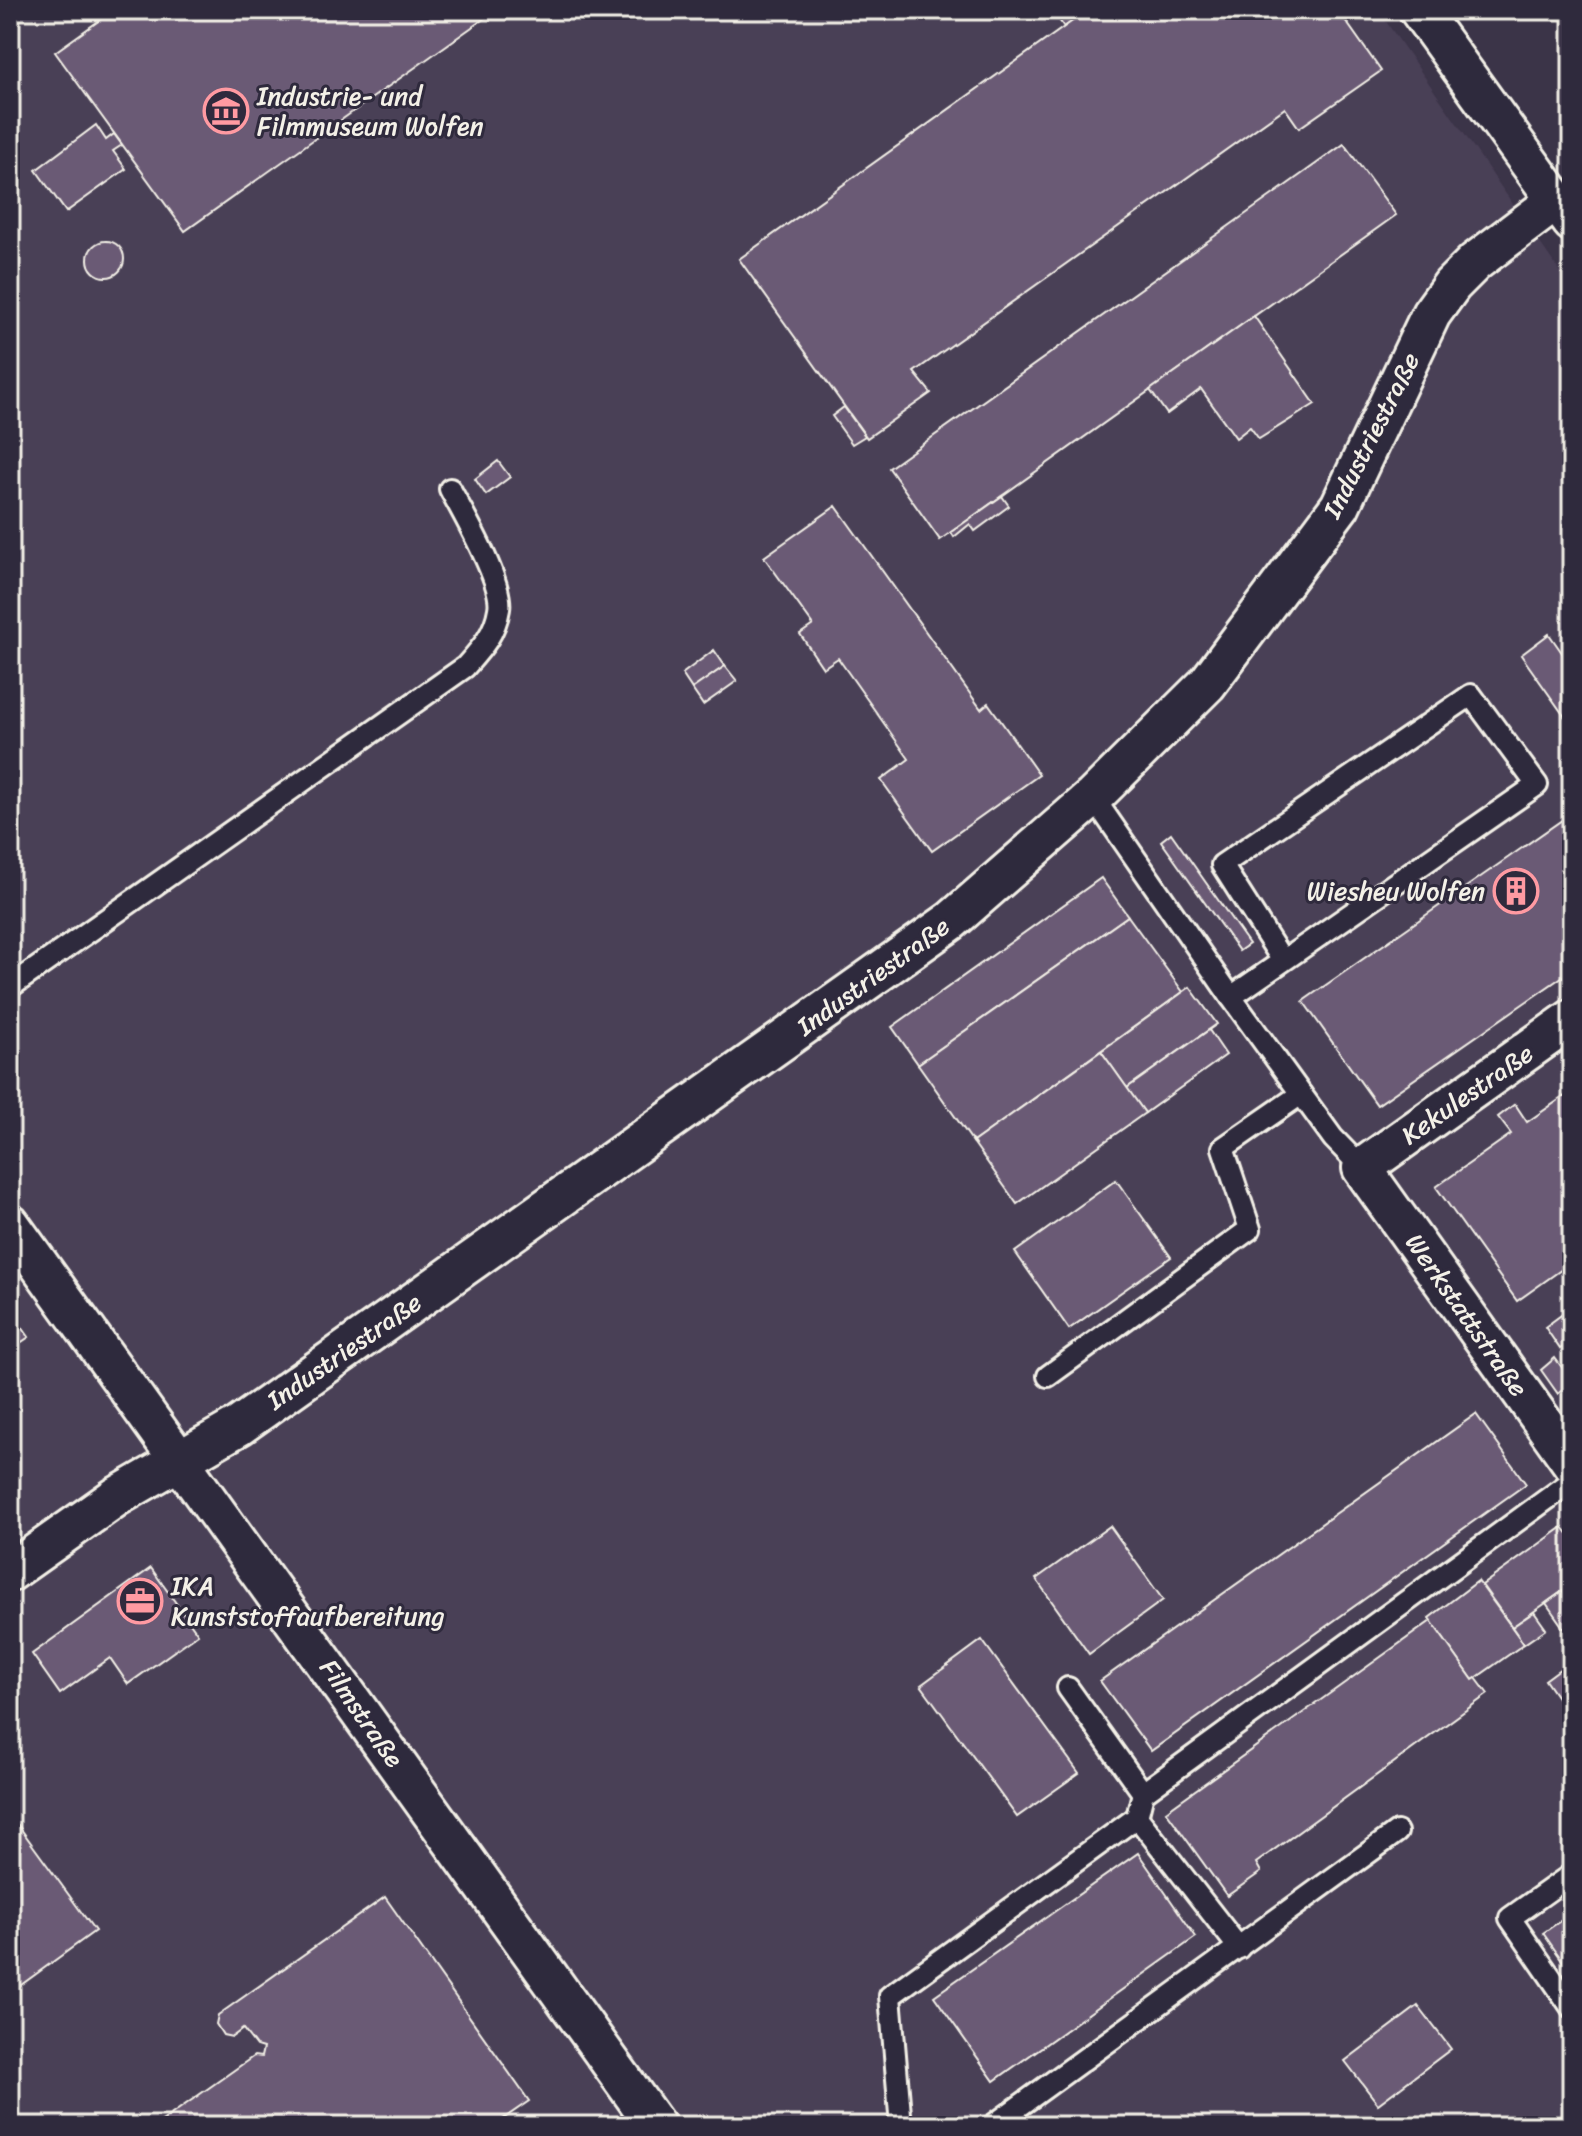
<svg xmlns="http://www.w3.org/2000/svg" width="1582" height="2136" font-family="Sriracha,sans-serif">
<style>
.built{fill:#493f56}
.building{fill:#6b5a75;stroke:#f4f1e8;stroke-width:2}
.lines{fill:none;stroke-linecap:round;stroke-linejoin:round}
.service-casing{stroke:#f4f1e8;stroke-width:26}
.minor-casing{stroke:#f4f1e8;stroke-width:44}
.service{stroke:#2f2a3d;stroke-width:20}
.minor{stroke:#2f2a3d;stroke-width:38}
.labels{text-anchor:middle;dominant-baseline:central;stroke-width:6;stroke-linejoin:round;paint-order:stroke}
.poi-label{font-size:26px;fill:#f4f1e8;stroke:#2f2a3d;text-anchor:start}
.street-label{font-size:26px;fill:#f4f1e8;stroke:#2f2a3d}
</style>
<rect width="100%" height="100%" fill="#3b3448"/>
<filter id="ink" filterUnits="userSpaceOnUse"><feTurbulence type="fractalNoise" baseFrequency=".0125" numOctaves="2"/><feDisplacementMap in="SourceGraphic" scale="16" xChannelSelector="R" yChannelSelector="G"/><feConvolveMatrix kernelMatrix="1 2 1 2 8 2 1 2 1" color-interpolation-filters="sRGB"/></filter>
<g filter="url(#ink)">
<!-- built -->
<path class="built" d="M 10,10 L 1378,10 L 1572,289 L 1572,2126 L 10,2126 Z"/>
<!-- building -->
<g class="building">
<path d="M 114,10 L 496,10 L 185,231 L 55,52 Z"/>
<path d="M 1078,10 L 1082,15 L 1064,27 L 1055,14 L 1057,10 Z"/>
<path d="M 1088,10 L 1338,10 L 1381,71 L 1299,128 L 1285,108 L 914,372 L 931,393 L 867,438 L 739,259 Z"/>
<path d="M 96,125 L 106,140 L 114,134 L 122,145 L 113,151 L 126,169 L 66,212 L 36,170 Z"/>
<path d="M 1344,144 L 1396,215 L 940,540 L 889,468 Z"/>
<circle cx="106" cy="259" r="18"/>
<path d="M 1254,316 L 1315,404 L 1259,439 L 1250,427 L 1236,438 L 1201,389 L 1167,414 L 1150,390 Z"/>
<path d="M 844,407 L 865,436 L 852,444 L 832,416 Z"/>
<path d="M 498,461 L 510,477 L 486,495 L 475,479 Z"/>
<path d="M 1002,496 L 1009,506 L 975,531 L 970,524 L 954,537 L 951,532 Z"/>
<path d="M 836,506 L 981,709 L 988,703 L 1039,775 L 932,851 L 881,780 L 909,759 L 838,658 L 823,668 L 800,634 L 813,625 L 764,557 Z"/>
<path d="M 1549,634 L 1572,667 L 1572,727 L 1521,655 Z"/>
<path d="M 714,650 L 725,666 L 692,689 L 682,674 Z"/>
<path d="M 725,666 L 737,681 L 703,705 L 692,689 Z"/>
<path d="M 1572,813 L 1572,970 L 1377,1105 L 1303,1001 Z"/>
<path d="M 1171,833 L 1249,944 L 1239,951 L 1161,841 Z"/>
<path d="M 1101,878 L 1128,916 L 918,1064 L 892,1027 Z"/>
<path d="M 1128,916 L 1183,992 L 973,1142 L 918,1064 Z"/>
<path d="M 1190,987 L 1217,1024 L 1127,1088 L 1101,1051 Z"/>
<path d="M 1209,1030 L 1226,1055 L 1145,1113 L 1127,1088 Z"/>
<path d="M 1101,1051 L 1145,1113 L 1017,1204 L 973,1142 Z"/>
<path d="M 1572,1091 L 1572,1262 L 1517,1301 L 1436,1187 L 1511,1134 L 1498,1117 L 1515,1104 L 1527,1122 Z"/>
<path d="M 1116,1180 L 1171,1257 L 1069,1329 L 1015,1252 Z"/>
<path d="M 10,1310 L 29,1337 L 10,1350 Z"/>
<path d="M 1564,1313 L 1572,1325 L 1572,1341 L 1560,1349 L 1545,1327 Z"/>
<path d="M 1555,1358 L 1572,1381 L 1558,1394 L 1541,1370 Z"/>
<path d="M 1476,1414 L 1526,1484 L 1151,1751 L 1100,1681 Z"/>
<path d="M 1110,1526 L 1163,1600 L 1089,1654 L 1036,1579 Z"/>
<path d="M 1563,1527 L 1572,1539 L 1572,1603 L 1563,1591 L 1512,1627 L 1482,1585 Z"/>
<path d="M 151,1568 L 198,1634 L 128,1684 L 110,1658 L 60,1694 L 32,1654 Z"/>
<path d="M 1478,1581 L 1524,1644 L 1473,1680 L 1429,1618 Z"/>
<path d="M 1563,1591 L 1572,1603 L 1572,1640 L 1546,1603 Z"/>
<path d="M 1534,1612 L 1546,1629 L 1524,1644 L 1512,1627 Z"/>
<path d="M 1431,1621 L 1473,1680 L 1476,1678 L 1488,1694 L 1256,1863 L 1261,1872 L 1227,1896 L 1166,1811 Z"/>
<path d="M 982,1640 L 1079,1773 L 1017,1817 L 921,1685 Z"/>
<path d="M 1572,1660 L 1572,1700 L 1563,1706 L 1545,1680 Z"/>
<path d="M 10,1814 L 95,1931 L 10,1993 Z"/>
<path d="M 1138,1853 L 1196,1937 L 994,2081 L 934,1996 Z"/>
<path d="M 385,1897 L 529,2101 L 493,2126 L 155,2126 L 254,2056 L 261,2057 L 263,2048 L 256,2046 L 243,2029 L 232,2037 L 223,2035 L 216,2024 L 218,2015 Z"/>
<path d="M 1572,1913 L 1572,1974 L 1543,1933 Z"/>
<path d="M 1418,2006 L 1451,2049 L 1378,2104 L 1345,2061 Z"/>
</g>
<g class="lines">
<!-- service casing -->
<g class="service-casing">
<g id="service">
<path d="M 1093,797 L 1231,997 L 1537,785 L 1471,695 L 1222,865 L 1283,961"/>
<path d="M 10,987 L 465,667 C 481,649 495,634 499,609 C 504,584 463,513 450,489"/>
<path d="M 1231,997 L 1333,1138 L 1362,1168"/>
<path d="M 1048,1376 L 1250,1229 L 1223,1148 L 1301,1094"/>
<path d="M 1068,1688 L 1143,1793"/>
<path d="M 1137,1817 L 1143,1793 L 1572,1481"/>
<path d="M 1572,1874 L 1510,1918 L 1572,2008"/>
<path d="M 901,2126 L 890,1996 L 1137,1817 L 1239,1948"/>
<path d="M 992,2126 L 1397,1832"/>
</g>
</g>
<!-- minor casing -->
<g class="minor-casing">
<g id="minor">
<path d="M 1419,10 L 1572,222"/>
<path d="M 1572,1019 L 1362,1168 L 1572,1463"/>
<path d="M 10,1224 L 656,2126"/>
<path d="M 10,1572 L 116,1497 L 239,1426 L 951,921 L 1093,797 L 1207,684 L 1340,506 L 1431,314 L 1452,285 L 1475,262 L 1557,200"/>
</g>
</g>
<!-- service -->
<use href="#service" class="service"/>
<!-- minor -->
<use href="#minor" class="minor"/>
</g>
</g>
<!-- icons -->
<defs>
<g id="museum-ring" transform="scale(2.3)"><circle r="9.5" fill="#2f2a3d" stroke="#ff9aa2" stroke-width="1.5"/><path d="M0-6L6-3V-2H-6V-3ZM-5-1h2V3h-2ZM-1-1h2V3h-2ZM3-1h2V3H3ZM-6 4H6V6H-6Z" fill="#ff9aa2"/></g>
<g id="building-ring" transform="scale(2.3)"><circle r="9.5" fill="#2f2a3d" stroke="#ff9aa2" stroke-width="1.5"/><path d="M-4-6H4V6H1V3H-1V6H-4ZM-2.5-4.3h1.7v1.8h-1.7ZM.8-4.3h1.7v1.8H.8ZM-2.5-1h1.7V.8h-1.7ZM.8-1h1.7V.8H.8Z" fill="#ff9aa2"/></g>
<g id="office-ring" transform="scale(2.3)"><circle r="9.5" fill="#2f2a3d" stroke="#ff9aa2" stroke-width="1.5"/><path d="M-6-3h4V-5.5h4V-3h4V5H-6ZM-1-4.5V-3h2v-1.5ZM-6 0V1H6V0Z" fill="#ff9aa2"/></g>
</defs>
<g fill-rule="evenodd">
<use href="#museum-ring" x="226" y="111"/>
<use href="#building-ring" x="1516" y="891"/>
<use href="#office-ring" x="140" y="1601"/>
</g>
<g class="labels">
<!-- poi labels -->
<g class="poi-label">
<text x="257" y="96">Industrie- und<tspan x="257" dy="30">Filmmuseum Wolfen</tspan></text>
<text x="1485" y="891" text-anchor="end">Wiesheu Wolfen</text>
<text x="171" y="1586">IKA<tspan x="171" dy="30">Kunststoffaufbereitung</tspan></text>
</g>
<!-- street labels -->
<g class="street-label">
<text transform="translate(1371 435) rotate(-63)">Industriestraße</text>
<text transform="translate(873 976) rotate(-36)">Industriestraße</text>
<text transform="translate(1467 1094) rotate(-35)">Kekulestraße</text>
<text transform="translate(1467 1315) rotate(55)">Werkstattstraße</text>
<text transform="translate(344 1351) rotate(-35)">Industriestraße</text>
<text transform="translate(362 1713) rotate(55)">Filmstraße</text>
</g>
</g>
<!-- margin -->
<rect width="1582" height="2136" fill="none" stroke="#2f2a3d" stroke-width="40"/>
<rect x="20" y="20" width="1542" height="2096" fill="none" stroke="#f4f1e8" stroke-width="3" filter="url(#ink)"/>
</svg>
